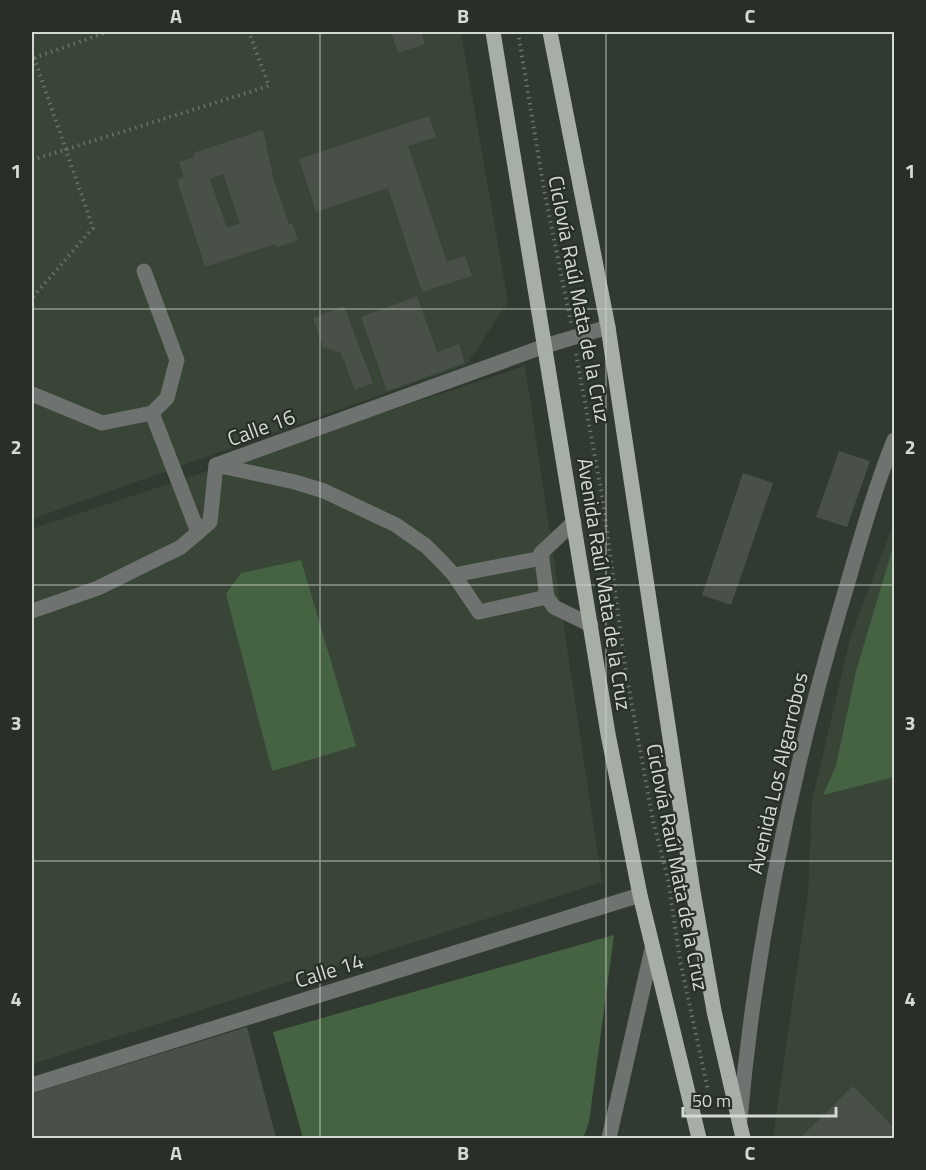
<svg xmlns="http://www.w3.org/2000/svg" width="926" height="1170" font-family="'Titillium Web',sans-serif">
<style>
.built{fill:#384537}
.green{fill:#456342}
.building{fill:#485047;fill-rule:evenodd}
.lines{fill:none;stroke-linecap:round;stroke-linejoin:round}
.path{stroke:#6b726a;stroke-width:4;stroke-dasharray:1.5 4.5;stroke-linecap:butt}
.minor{stroke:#6f736f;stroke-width:15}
.major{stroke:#a6aea5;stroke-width:15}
.grid{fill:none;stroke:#d4d9d3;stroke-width:1.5;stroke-opacity:0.55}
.labels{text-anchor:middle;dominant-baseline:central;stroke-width:4.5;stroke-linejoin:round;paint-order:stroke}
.street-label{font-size:21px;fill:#d4d9d3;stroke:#272f26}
.neatline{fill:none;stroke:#d4d9d3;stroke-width:2}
.grid-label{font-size:20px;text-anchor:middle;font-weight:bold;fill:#d4d9d3}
</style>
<rect width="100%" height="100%" fill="#313a30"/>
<!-- built -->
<g class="built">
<path d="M 32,32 L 461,32 L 508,302 L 467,364 L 32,519 Z"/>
<path d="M 525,366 L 602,882 L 32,1064 L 32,529 Z"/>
<path d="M 894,523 L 894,1138 L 773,1138 L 808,893 L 812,801 L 851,635 Z"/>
</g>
<!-- green -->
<g class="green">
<path d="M 894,544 L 894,777 L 823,795 L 836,766 L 856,671 Z"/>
<path d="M 301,560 L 356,746 L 272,771 L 226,594 L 241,573 Z"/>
<path d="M 614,935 L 589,1122 L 583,1138 L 303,1138 L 273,1032 Z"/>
</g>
<!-- building -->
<g class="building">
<path d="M 391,32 L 421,32 L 425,44 L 398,53 Z"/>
<path d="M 429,116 L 436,137 L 408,146 L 447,262 L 465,256 L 472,276 L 422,292 L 388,188 L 316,212 L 299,159 Z"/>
<path d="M 263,130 L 274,181 L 289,224 L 292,223 L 298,240 L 277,247 L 275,244 L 205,267 L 177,180 L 184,177 L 179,162 L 194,157 L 193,153 ZM 223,174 L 240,223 L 227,228 L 210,179 Z"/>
<path d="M 417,296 L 437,352 L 459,344 L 465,363 L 387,391 L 361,317 Z"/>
<path d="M 344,306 L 373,383 L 355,390 L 341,353 L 323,347 L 313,318 Z"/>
<path d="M 839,451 L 870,461 L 847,527 L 816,517 Z"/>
<path d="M 743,473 L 773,483 L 731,605 L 702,595 Z"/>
<path d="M 247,1027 L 276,1138 L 32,1138 L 32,1093 Z"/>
<path d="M 853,1086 L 894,1128 L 894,1138 L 800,1138 Z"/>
</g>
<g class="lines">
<!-- path -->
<g class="path">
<path d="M 518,32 L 544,190 L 571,323"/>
<path d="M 32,33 L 35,32"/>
<path d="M 32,52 L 93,228 L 32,298"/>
<path d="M 34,58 L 107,32"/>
<path d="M 32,160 L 269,86 L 249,32"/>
<path d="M 576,354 L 602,495 L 626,672 L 653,821 L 668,879 L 680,961 L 708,1090"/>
</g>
<!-- minor -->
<g class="minor">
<path d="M 32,394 L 102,423 L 152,413 L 167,398 L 177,360 L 144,271"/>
<path d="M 152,413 L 198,532"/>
<path d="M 216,465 L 295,482 L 324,491 L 396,525 L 426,546 L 442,562 L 454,575 L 479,612 L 547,597"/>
<path d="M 574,522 L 541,553 L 547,597 L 554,607 L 591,625"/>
<path d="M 454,575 L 542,558"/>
<path d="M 32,611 L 98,588 L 181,547 L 210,522 L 216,465 L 545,346 L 608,327"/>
<path d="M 32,1085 L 640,895"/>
<path d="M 740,1120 C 755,946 791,776 840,609 C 857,552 872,495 894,440"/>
<path d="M 609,1138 L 652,949"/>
</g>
<!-- major -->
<g class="major">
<path d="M 493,32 L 608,734 L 640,895 L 699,1138"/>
<path d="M 550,32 L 608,327 L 693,891 L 714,1011 L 743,1138"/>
</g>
</g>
<!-- grid -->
<path class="grid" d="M 320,32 L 320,1138M 606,32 L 606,1138M 32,309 L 894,309M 32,585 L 894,585M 32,861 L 894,861"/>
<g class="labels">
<!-- street labels -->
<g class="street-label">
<text transform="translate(580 299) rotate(79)">Ciclovía Raúl Mata de la Cruz</text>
<text transform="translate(261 427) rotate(-20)">Calle 16</text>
<text transform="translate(605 584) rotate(81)">Avenida Raúl Mata de la Cruz</text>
<text transform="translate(777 773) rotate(-77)">Avenida Los Algarrobos</text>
<text transform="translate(678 867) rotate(79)">Ciclovía Raúl Mata de la Cruz</text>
<text transform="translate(329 970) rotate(-17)">Calle 14</text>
</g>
</g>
<!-- border -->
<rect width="926" height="1170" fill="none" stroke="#272f26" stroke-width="66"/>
<!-- scale -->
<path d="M683 1107v9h153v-9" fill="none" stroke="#d4d9d3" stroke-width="3"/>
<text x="692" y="1107" font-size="18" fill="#d4d9d3" stroke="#272f26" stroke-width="4.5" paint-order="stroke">50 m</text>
<rect x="33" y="33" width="860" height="1104" class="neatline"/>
<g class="grid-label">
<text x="176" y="23">A</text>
<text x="463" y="23">B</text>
<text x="750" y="23">C</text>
<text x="16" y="178">1</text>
<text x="910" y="178">1</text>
<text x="16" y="454">2</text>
<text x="910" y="454">2</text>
<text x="16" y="730">3</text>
<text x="910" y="730">3</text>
<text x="16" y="1006">4</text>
<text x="910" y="1006">4</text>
<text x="176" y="1160">A</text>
<text x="463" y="1160">B</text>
<text x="750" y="1160">C</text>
</g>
</svg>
